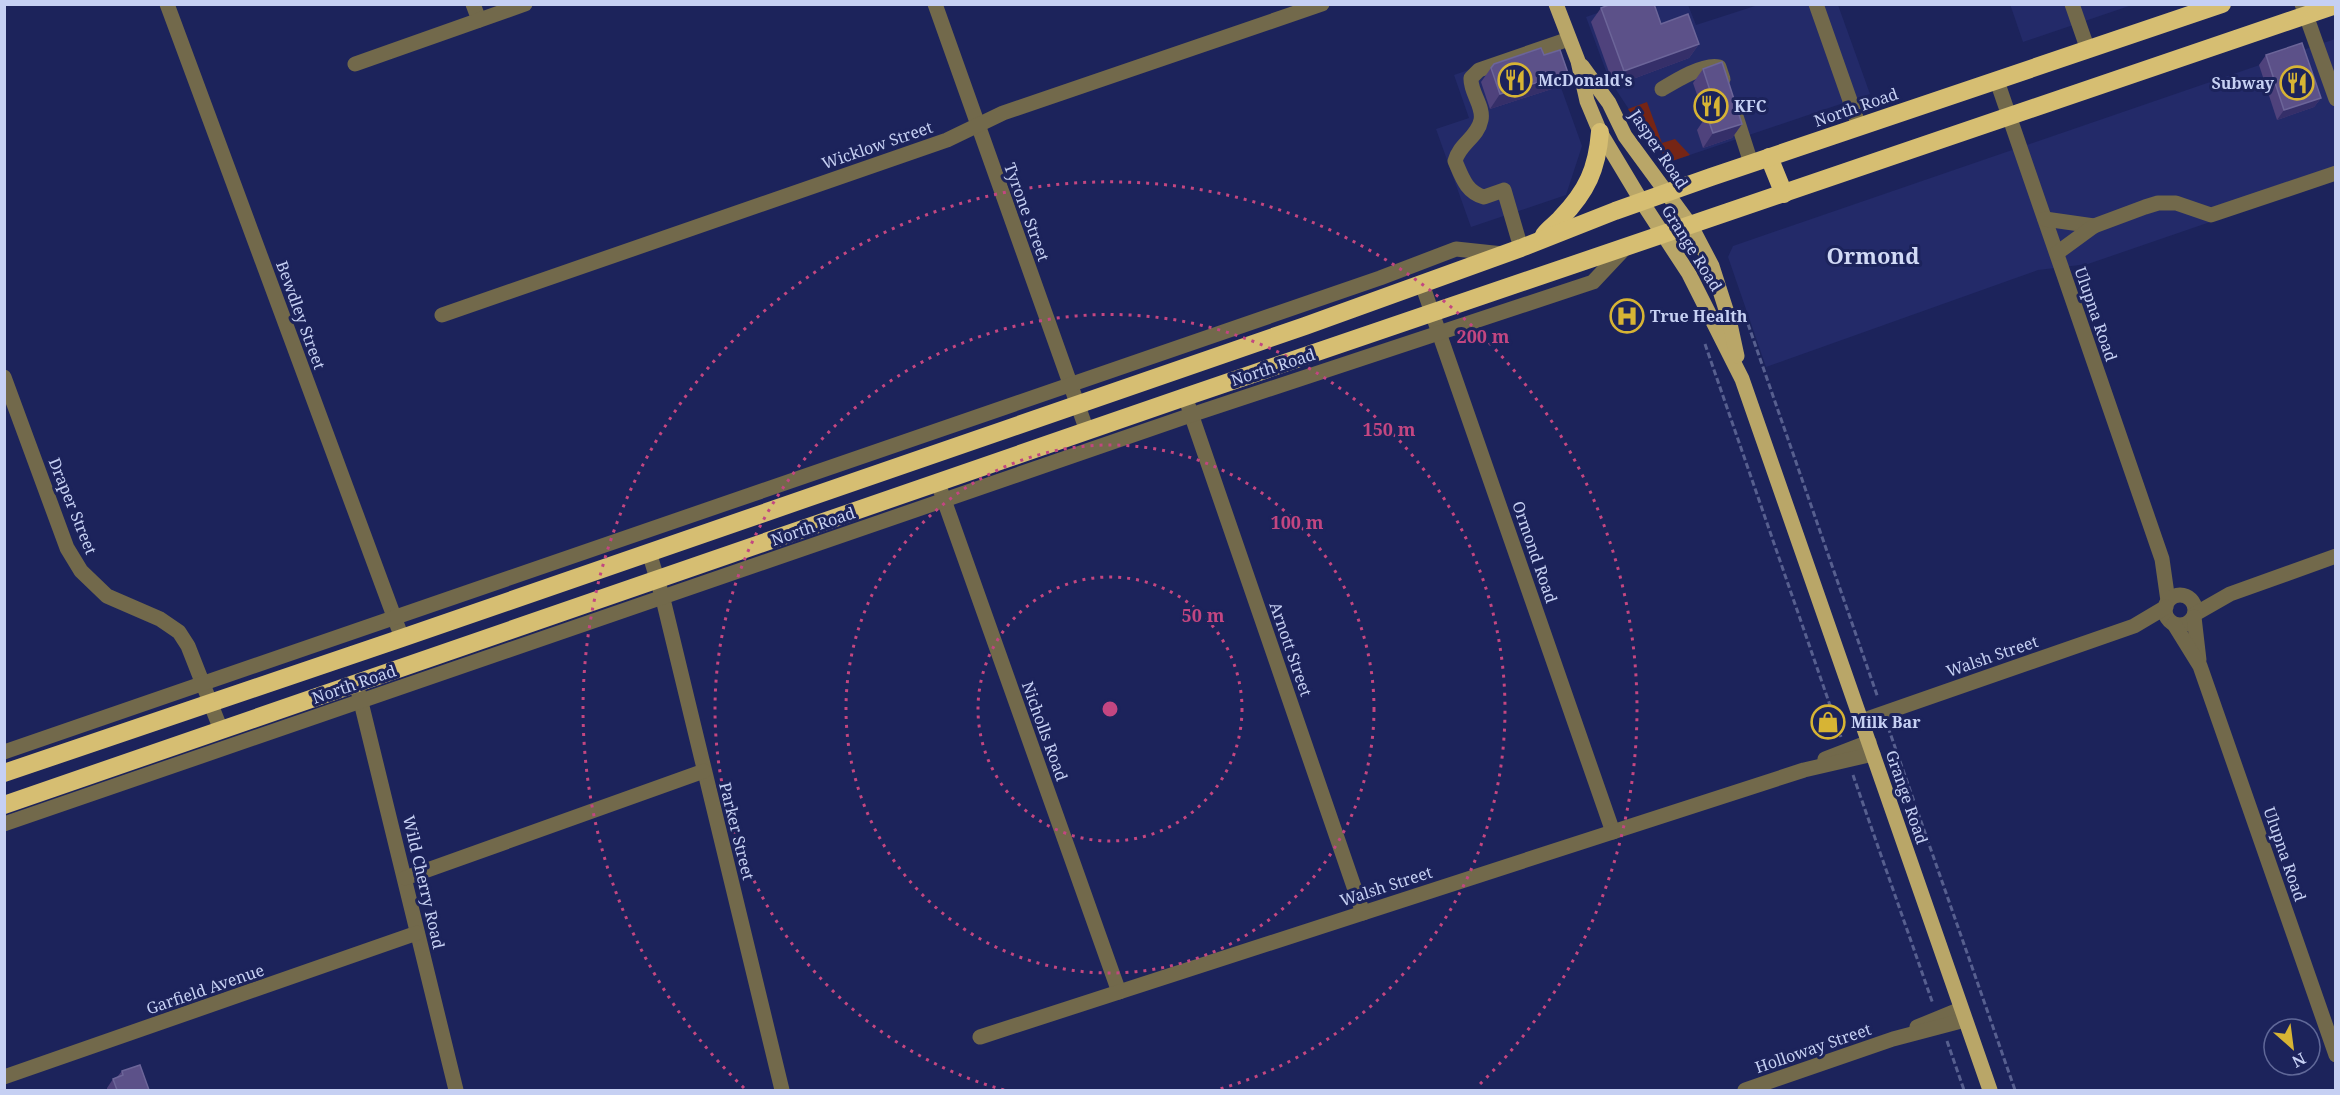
<svg xmlns="http://www.w3.org/2000/svg" width="2340" height="1095" font-family="'Noto Serif',serif">
<style>
.built{fill:#232a69}
.green{fill:#762515}
.lines{fill:none;stroke-linecap:round;stroke-linejoin:round}
.path{stroke:#575f8f;stroke-width:3;stroke-dasharray:6 3;stroke-linecap:butt}
.minor{stroke:#72694b;stroke-width:15}
.major{stroke:#b9a668;stroke-width:15}
.highway{stroke:#d6be72;stroke-width:18}
.wall{fill:#4f427c}
.shaded-wall{fill:#352f69}
.building{fill:#5c5189;stroke:#6c6599;stroke-width:1.5}
.ring{fill:none;stroke:#c34681;stroke-width:3;stroke-dasharray:3 6}
.labels{text-anchor:middle;dominant-baseline:central;stroke-width:6;stroke-linejoin:round;paint-order:stroke}
.poi-label{font-size:16px;font-weight:bold;fill:#c6d0f3;stroke:#1c235b;text-anchor:start}
.street-label{font-size:16px;fill:#c6d0f3;stroke:#1c235b}
.district-label{font-size:22px;font-weight:bold;fill:#d1d9f5;stroke:#1c235b}
.centre{fill:#c34681;stroke:#1c235b;stroke-width:3}
.ring-label{font-size:18px;text-anchor:middle;font-weight:bold;fill:#c34681;stroke:#1c235b;stroke-width:6;stroke-linejoin:round;paint-order:stroke}
</style>
<rect width="100%" height="100%" fill="#1c235b"/>
<!-- built -->
<g class="built">
<path d="M 2010,4 L 2132,5 L 2023,42 Z"/>
<path d="M 1620,5 L 1688,5 L 1696,25 L 1758,5 L 1838,5 L 1870,94 L 1672,161 L 1653,146 L 1609,79 L 1586,17 Z"/>
<path d="M 2335,39 L 2335,179 L 2088,264 L 2038,270 L 1766,367 L 1728,257 L 1733,246 Z"/>
<path d="M 1545,43 L 1582,146 L 1566,195 L 1471,227 L 1436,129 L 1469,118 L 1454,75 Z"/>
</g>
<!-- green -->
<path class="green" d="M 1647,102 L 1662,143 L 1675,139 L 1690,155 L 1672,161 L 1653,146 L 1628,109 Z"/>
<g class="lines">
<!-- path -->
<g class="path">
<path d="M 1748,324 L 1878,698"/>
<path d="M 1705,344 L 1841,737"/>
<path d="M 1888,727 L 2015,1090"/>
<path d="M 1853,775 L 1933,1004"/>
<path d="M 1947,1041 L 1964,1090"/>
</g>
<!-- minor -->
<g class="minor">
<path d="M 167,4 L 402,638"/>
<path d="M 473,4 L 479,20"/>
<path d="M 935,4 L 1087,431"/>
<path d="M 1816,4 L 1859,126"/>
<path d="M 2072,4 L 2088,50"/>
<path d="M 2302,4 L 2336,99"/>
<path d="M 355,64 L 525,4"/>
<path d="M 1997,81 L 2162,559 L 2168,601"/>
<path d="M 1662,89 C 1675,81 1704,63 1719,67 L 1723,79"/>
<path d="M 1734,110 L 1751,163"/>
<path d="M 2045,219 L 2094,226"/>
<path d="M 1521,248 L 1504,190 L 1484,197 C 1466,192 1462,177 1455,161 C 1459,144 1478,137 1481,120 C 1484,106 1470,92 1471,78 L 1479,70 L 1569,39"/>
<path d="M 2057,253 L 2094,226 L 2145,207 L 2158,203 L 2176,203 L 2211,215 L 2336,173"/>
<path d="M 1422,284 L 1613,832"/>
<path d="M 442,315 L 947,140 L 1003,113 L 1322,4"/>
<path d="M 4,377 L 67,548 L 81,571 L 107,596 L 160,619 L 179,632 L 188,646 L 221,730"/>
<path d="M 1188,405 L 1363,913"/>
<path d="M 938,483 L 1119,992"/>
<path d="M 649,552 L 663,599 L 782,1090"/>
<circle cx="2180" cy="610" r="15"/>
<path d="M 2195,614 L 2230,594 L 2336,556"/>
<path d="M 2194,617 L 2199,660"/>
<path d="M 2174,624 L 2200,666 L 2336,1055"/>
<path d="M 359,694 L 456,1090"/>
<path d="M 1861,721 L 2134,626 L 2166,607"/>
<path d="M 4,752 L 1380,278 L 1456,249 L 1503,254"/>
<path d="M 1825,759 L 1869,742"/>
<path d="M 4,824 L 1191,415 L 1593,282 L 1624,249"/>
<path d="M 405,878 L 704,771"/>
<path d="M 1917,1027 L 1961,1009"/>
<path d="M 980,1037 L 1804,770 L 1873,754"/>
<path d="M 4,1077 L 417,933"/>
<path d="M 1745,1090 L 1893,1039 L 1965,1020"/>
</g>
<!-- major -->
<g class="major">
<path d="M 1556,4 L 1578,61 L 1587,101 L 1600,132 L 1642,202 L 1689,274 L 1742,379 L 1990,1090"/>
<path d="M 1582,66 L 1609,103 L 1625,136 L 1691,226 L 1712,266 L 1729,319 L 1737,356"/>
</g>
<!-- highway -->
<g class="highway">
<path d="M 1769,157 L 1784,194"/>
<path d="M 1544,235 C 1549,228 1556,224 1561,218 C 1587,191 1597,169 1600,132"/>
<path d="M 4,773 L 402,638 L 1305,326 L 1521,248 L 1615,211 L 1711,177 L 2222,4"/>
<path d="M 4,805 L 1185,397 L 2336,5"/>
</g>
</g>
<!-- wall -->
<g class="wall">
<path d="M 1601,8 L 1661,24 L 1699,44 L 1689,58 L 1614,86 L 1591,22 Z"/>
<path d="M 2266,55 L 2321,98 L 2314,107 L 2277,120 L 2259,65 Z"/>
<path d="M 1491,68 L 1558,87 L 1490,109 L 1481,82 Z"/>
<path d="M 1703,69 L 1742,124 L 1732,138 L 1703,148 L 1697,130 L 1705,118 L 1693,83 Z"/>
<path d="M 122,1071 L 149,1090 L 107,1090 L 107,1088 L 113,1079 L 117,1077 Z"/>
</g>
<!-- shaded-wall -->
<g class="shaded-wall">
<path d="M 1699,44 L 1689,58 L 1614,86 L 1624,71 Z"/>
<path d="M 1568,73 L 1558,87 L 1490,109 L 1500,94 Z"/>
<path d="M 2321,98 L 2314,107 L 2277,120 L 2284,110 Z"/>
<path d="M 1742,124 L 1732,138 L 1703,148 L 1713,133 Z"/>
</g>
<!-- building -->
<g class="building">
<path d="M 1611,4 L 1654,4 L 1661,24 L 1688,14 L 1699,44 L 1624,71 L 1601,8 Z"/>
<path d="M 2302,43 L 2321,98 L 2284,110 L 2266,55 Z"/>
<path d="M 1541,48 L 1544,55 L 1560,50 L 1568,73 L 1500,94 L 1491,68 L 1494,64 Z"/>
<path d="M 1722,62 L 1742,124 L 1713,133 L 1707,116 L 1717,112 L 1703,69 Z"/>
<path d="M 140,1065 L 149,1090 L 117,1090 L 113,1079 L 123,1075 L 122,1071 Z"/>
</g>
<!-- distance rings -->
<g class="ring">
<circle cx="1110" cy="709" r="132"/>
<circle cx="1110" cy="709" r="264"/>
<path d="M1004 1090A395 395 0 1 1 1216 1090"/>
<path d="M744 1088A527 527 0 1 1 1476 1088"/>
</g>
<!-- icons -->
<defs>
<g id="restaurant-ring" transform="scale(1.725)"><circle r="9.5" fill="#1c235b" stroke="#d7b434" stroke-width="1.5"/><path d="M-5-6h1v4h1v-4h1v4h1v-4h1v5L-1.5 .5V6h-2V.5L-5-1ZM5-6V6H3V1.5H1.5Q1.5-4 5-6Z" fill="#d7b434"/></g>
<g id="hospital-ring" transform="scale(1.725)"><circle r="9.5" fill="#1c235b" stroke="#d7b434" stroke-width="1.5"/><path d="M-5-5h3v3.5h4V-5h3V5h-3V1.5h-4V5h-3Z" fill="#d7b434"/></g>
<g id="shop-ring" transform="scale(1.725)"><circle r="9.5" fill="#1c235b" stroke="#d7b434" stroke-width="1.5"/><path d="M-5-2.5h2.3a2.7 3.5 0 0 1 5.4 0H5L5.5 6h-11ZM-1.5-2.5h3a1.5 2.3 0 0 0-3 0Z" fill="#d7b434"/></g>
</defs>
<g fill-rule="evenodd">
<use href="#restaurant-ring" x="1515" y="80"/>
<use href="#restaurant-ring" x="2297" y="83"/>
<use href="#restaurant-ring" x="1711" y="106"/>
<use href="#hospital-ring" x="1627" y="316"/>
<use href="#shop-ring" x="1828" y="722"/>
</g>
<g class="labels">
<!-- poi labels -->
<g class="poi-label">
<text x="1538" y="80">McDonald's</text>
<text x="2274" y="83" text-anchor="end">Subway</text>
<text x="1734" y="106">KFC</text>
<text x="1650" y="316">True Health</text>
<text x="1851" y="722">Milk Bar</text>
</g>
<!-- street labels -->
<g class="street-label">
<text transform="translate(1856 107) rotate(-19)">North Road</text>
<text transform="translate(877 145) rotate(-19)">Wicklow Street</text>
<text transform="translate(1659 149) rotate(56)">Jasper Road</text>
<text transform="translate(1027 212) rotate(70)">Tyrone Street</text>
<text transform="translate(1692 248) rotate(58)">Grange Road</text>
<text transform="translate(2096 314) rotate(71)">Ulupna Road</text>
<text transform="translate(301 315) rotate(70)">Bewdley Street</text>
<text transform="translate(1273 367) rotate(-18)">North Road</text>
<text transform="translate(73 506) rotate(68)">Draper Street</text>
<text transform="translate(813 526) rotate(-19)">North Road</text>
<text transform="translate(1535 552) rotate(71)">Ormond Road</text>
<text transform="translate(1291 649) rotate(71)">Arnott Street</text>
<text transform="translate(1992 656) rotate(-19)">Walsh Street</text>
<text transform="translate(354 684) rotate(-19)">North Road</text>
<text transform="translate(1045 731) rotate(70)">Nicholls Road</text>
<text transform="translate(1907 797) rotate(71)">Grange Road</text>
<text transform="translate(737 831) rotate(76)">Parker Street</text>
<text transform="translate(2285 854) rotate(71)">Ulupna Road</text>
<text transform="translate(424 882) rotate(77)">Wild Cherry Road</text>
<text transform="translate(1386 886) rotate(-18)">Walsh Street</text>
<text transform="translate(205 989) rotate(-19)">Garfield Avenue</text>
<text transform="translate(1813 1048) rotate(-19)">Holloway Street</text>
</g>
<!-- district labels -->
<g class="district-label">
<text x="1873" y="255">Ormond</text>
</g>
</g>
<circle cx="1110" cy="709" r="9" class="centre"/>
<g class="ring-label">
<text x="1483" y="343">200 m</text>
<text x="1389" y="436">150 m</text>
<text x="1297" y="529">100 m</text>
<text x="1203" y="622">50 m</text>
</g>
<!-- border -->
<rect width="2340" height="1095" fill="none" stroke="#c6d0f3" stroke-width="12"/>
<!-- north arrow -->
<g transform="translate(2292 1047) rotate(152)"><circle r="28" fill="#1c235b" stroke="#606898" stroke-width="1.5"/>
<path d="M0-4.5L10 22L0 15L-10 22Z" fill="#d7b434"/>
<text y="-9" font-size="16" font-weight="bold" text-anchor="middle" fill="#c6d0f3">N</text>
</g>
</svg>
